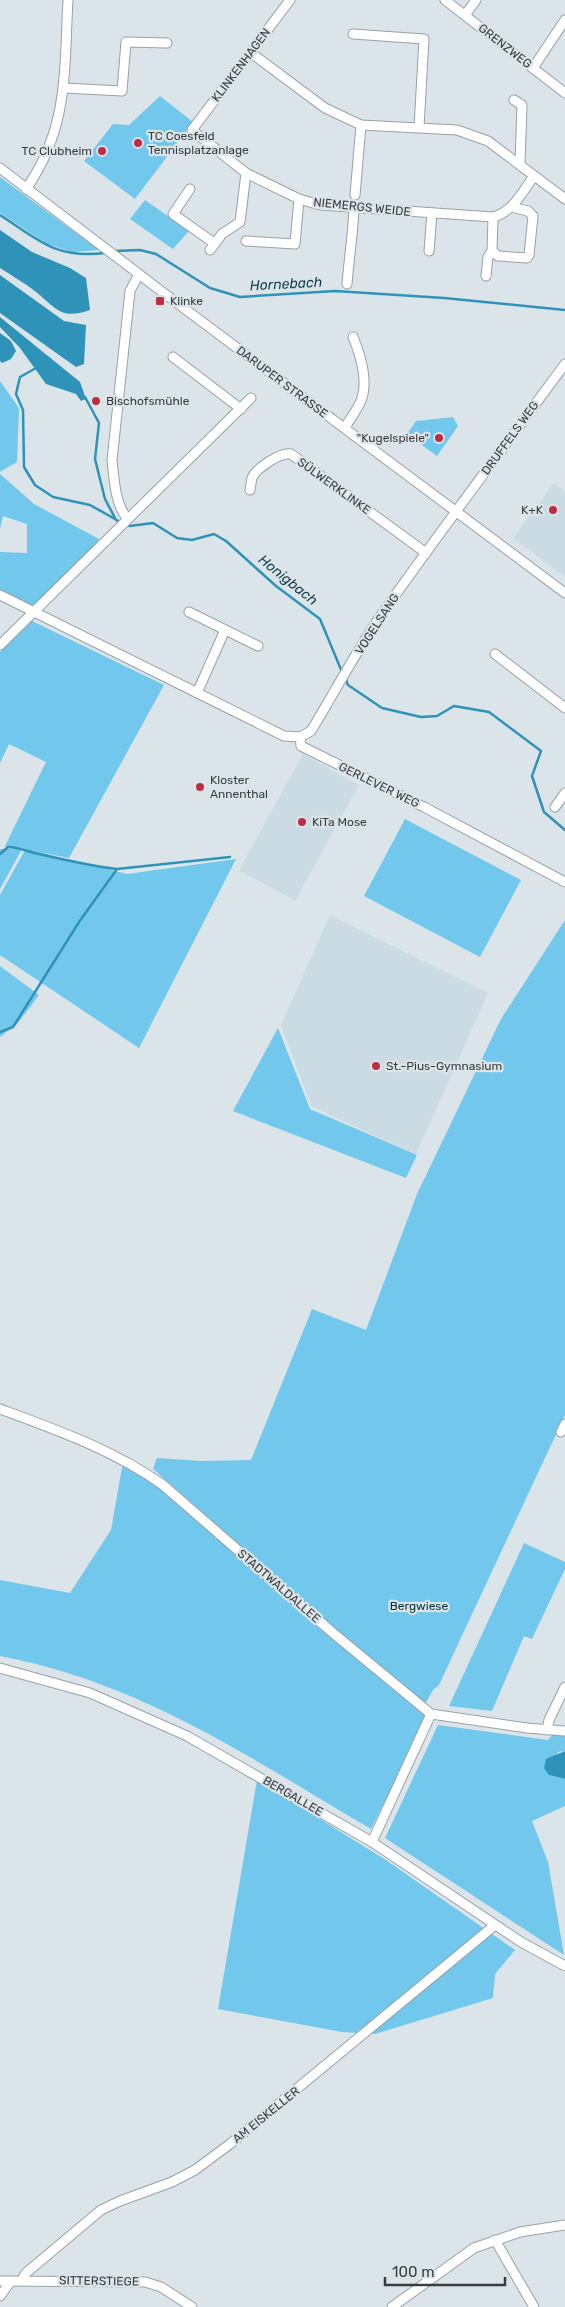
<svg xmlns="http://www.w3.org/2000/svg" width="565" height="2307" font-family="Rubik,sans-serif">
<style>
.built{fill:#cadbe3}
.green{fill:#72c7ec}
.water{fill:#2f93b9}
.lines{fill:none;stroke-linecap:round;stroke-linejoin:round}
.stream{stroke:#2f93b9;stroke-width:2.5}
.minor-casing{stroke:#98a1a5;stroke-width:11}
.minor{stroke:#fff;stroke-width:9}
.poi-dot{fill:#be2d43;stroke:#dbe5e9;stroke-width:2}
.labels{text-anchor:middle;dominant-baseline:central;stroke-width:4.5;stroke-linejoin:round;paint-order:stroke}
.street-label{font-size:12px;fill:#3a3d3f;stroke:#dbe5e9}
.poi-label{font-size:12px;fill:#3a3d3f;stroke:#dbe5e9;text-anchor:start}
.park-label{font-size:12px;fill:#023040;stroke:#dbe5e9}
.water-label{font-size:14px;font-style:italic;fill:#153f50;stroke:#dbe5e9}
</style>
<rect width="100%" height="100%" fill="#dbe5e9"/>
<!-- built -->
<g class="built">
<path d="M 554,483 L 565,491 L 565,577 L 513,538 Z"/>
<path d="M 303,754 L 359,785 L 295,901 L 239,870 Z"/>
<path d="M 330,915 L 488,993 L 416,1154 L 312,1107 L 281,1025 Z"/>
</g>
<!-- green -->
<g class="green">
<path d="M 160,96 L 193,122 L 135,199 L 84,161 L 113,124 L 129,125 Z"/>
<path d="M 0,177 L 99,250 L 72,252 L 47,244 L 0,213 Z"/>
<path d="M 145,200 L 189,231 L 173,249 L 130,219 Z"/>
<path d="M 0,381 L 19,408 L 17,462 L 0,472 Z"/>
<path d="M 453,417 L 458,426 L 437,456 L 407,434 L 416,421 Z"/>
<path d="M 0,474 L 34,504 L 101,540 L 33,609 L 0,592 L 0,552 L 27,553 L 27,524 L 3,516 L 0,529 Z"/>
<path d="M 30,620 L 164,685 L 69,858 L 38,852 L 127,874 L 236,859 L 139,1048 L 0,955 L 0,895 L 25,850 L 22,849 L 0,889 L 0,849 L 20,849 L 5,846 L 46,762 L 9,744 L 0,763 L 0,652 Z"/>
<path d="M 405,819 L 521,880 L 480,957 L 364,896 Z"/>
<path d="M 565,920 L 565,1415 L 439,1685 L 433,1690 L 424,1706 L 153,1469 L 157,1458 L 201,1461 L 251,1460 L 312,1309 L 366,1330 L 417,1194 L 501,1019 Z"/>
<path d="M 0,966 L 39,995 L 18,1023 L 0,1037 Z"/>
<path d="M 278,1028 L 310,1109 L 417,1155 L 406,1178 L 233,1111 Z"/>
<path d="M 123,1462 L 162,1487 L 427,1717 L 371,1829 C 250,1758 142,1683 0,1656 L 0,1580 L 70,1593 L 111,1530 Z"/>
<path d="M 524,1543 L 565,1562 L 565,1569 L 532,1639 L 524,1636 L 492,1711 L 449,1706 Z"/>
<path d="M 438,1725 L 548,1740 L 553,1734 L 565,1734 L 565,1751 L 558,1752 L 549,1775 L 565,1779 L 565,1806 L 532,1821 L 548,1862 L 564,1955 L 385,1838 Z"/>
<path d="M 257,1780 L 386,1860 L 515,1950 L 495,1974 L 493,1998 L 375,2034 L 342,2032 L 218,2009 Z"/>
</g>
<!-- water -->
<g class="water">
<path d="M 0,230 L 32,252 L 70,268 L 86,278 L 90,310 C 61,320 57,309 36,292 C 25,283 12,276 0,268 Z"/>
<path d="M 0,275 L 64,321 L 86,325 L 84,364 L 76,367 L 0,313 Z"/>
<path d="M 0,317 L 80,382 L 86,399 L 81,401 L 76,394 L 46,384 L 20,348 L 0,327 Z"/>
<path d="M 0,333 L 11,341 L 16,351 L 11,359 L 2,363 L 0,361 Z"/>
<path d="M 565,1751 L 565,1779 L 549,1775 L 544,1768 L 546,1759 Z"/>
</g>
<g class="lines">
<!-- stream -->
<g class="stream">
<path d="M 0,215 C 39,240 55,259 105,253"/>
<path d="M 115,251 L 140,250 L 156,254 L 210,288 L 240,297 L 335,291 L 444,298 L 565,310"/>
<path d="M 36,368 L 20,377 L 16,394 L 23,410 L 24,467 L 35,485 L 53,497 L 90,505 L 115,519"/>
<path d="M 85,397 L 99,423 L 95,459 L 105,499 L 116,520 L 130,526 L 153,523 L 177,538 L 192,540 L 214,534 L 226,541 L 276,586 L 320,619 L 342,672"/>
<path d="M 345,677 L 348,685 L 382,708 L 421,717 L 437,716 L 454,706 L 489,712 L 541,751 L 532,776 L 544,812 L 565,830"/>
<path d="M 0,854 L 8,847 C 19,847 28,852 39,854 C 65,860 91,866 117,869"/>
<path d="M 0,1032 L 13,1027 L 79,922 L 117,869 L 230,857"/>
</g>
<!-- minor casing -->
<g class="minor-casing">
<g id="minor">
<path d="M 290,0 L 192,130 L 246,173 L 299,199 L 320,205 L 493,217 C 513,212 523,191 534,176"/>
<path d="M 445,0 L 565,93"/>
<path d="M 465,15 L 476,0"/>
<path d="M 353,34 L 424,39 L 419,127"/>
<path d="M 251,53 L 325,108 L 361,125 L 457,130 L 488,141 L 565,199"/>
<path d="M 533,68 L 565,20"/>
<path d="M 64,88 L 122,91 L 126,42 L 167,43"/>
<path d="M 514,100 L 522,105 L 520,164"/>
<path d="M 0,168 L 165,294 L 565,593"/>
<path d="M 26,189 C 69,128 64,70 68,0"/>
<path d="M 190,189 L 173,214 L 214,243"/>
<path d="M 355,195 L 361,125"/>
<path d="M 493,217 L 492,251 L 498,256 L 527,258 L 529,255 L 533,216 L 528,211 L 511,207"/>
<path d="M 246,241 L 295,244 L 299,199"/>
<path d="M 210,250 L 222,234 L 240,222 L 246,173"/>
<path d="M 429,251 L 432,213"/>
<path d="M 486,276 L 488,257 L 492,251"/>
<path d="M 347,284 C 349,258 353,234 354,208"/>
<path d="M 173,357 L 241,409"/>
<path d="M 345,428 C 350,418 359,408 362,398 C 368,379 360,354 353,337"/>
<path d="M 250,490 C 251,486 251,481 252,478 C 256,468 281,452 291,454 L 426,553"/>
<path d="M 127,518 C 115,504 114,478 112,460 L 130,291 L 139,274"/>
<path d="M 0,595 L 284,736 L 300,737 L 301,746 L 424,807 L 565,882"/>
<path d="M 189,612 L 258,646"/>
<path d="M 0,645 L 251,398"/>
<path d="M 495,654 L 565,708"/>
<path d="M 197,693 L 225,630"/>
<path d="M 300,737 L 311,731 C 335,692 356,651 382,614 C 441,530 504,447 565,364"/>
<path d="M 555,807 L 565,793"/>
<path d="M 0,1409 C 57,1430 114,1450 163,1485 L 333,1633 L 431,1714 L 527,1728 L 565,1731"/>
<path d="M 561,1432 L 565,1424"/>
<path d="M 0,1668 L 90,1693 L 187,1736 L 372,1842 L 521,1942 L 565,1966"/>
<path d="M 547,1730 L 549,1720 L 565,1687"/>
<path d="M 372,1842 L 431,1714"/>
<path d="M 495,2240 L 534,2307"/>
<path d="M 22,2280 L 26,2273 L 101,2210 L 120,2201 L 172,2182 L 195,2170 L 230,2144 L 495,1925"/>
<path d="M 0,2281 L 145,2282 L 161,2287 L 192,2307"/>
<path d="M 0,2296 L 11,2281"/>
<path d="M 392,2307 L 474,2248 L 520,2232 L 565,2225"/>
</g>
</g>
<!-- minor -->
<use href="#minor" class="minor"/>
</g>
<!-- markers -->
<g class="poi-dot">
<circle cx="138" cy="143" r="5"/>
<circle cx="102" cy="151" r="5"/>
<rect x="155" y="296" width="10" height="10" rx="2.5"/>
<circle cx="96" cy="401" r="5"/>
<circle cx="439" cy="438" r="5"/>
<circle cx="553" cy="510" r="5"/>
<circle cx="200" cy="787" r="5"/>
<circle cx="302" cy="822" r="5"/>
<circle cx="376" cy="1066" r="5"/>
</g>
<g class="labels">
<!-- street labels -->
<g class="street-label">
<text transform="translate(505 46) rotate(38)">GRENZWEG</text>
<text transform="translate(241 65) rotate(-53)">KLINKENHAGEN</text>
<text transform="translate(362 207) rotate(6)">NIEMERGS WEIDE</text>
<text transform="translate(282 382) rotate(37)">DARUPER STRASSE</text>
<text transform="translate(510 438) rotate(-54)">DRUFFELS WEG</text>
<text transform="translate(334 486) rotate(36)">SÜLWERKLINKE</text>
<text transform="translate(377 624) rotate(-57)">VOGELSANG</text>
<text transform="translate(379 785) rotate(26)">GERLEVER WEG</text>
<text transform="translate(279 1586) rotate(41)">STADTWALDALLEE</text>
<text transform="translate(293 1796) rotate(30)">BERGALLEE</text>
<text transform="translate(266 2115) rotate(-39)">AM EISKELLER</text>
<text transform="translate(99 2281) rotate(1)">SITTERSTIEGE</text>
</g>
<!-- poi labels -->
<g class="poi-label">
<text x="148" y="136">TC Coesfeld<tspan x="148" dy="14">Tennisplatzanlage</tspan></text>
<text x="92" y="151" text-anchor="end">TC Clubheim</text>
<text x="170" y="301">Klinke</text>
<text x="106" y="401">Bischofsmühle</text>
<text x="429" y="438" text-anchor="end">"Kugelspiele"</text>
<text x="543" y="510" text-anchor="end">K+K</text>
<text x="210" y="780">Kloster<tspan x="210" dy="14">Annenthal</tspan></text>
<text x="312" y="822">KiTa Mose</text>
<text x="386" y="1066">St.-Pius-Gymnasium</text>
</g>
<!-- park labels -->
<g class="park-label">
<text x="419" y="1606">Bergwiese</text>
</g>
<!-- water labels -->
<g class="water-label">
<text transform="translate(286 284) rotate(-3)">Hornebach</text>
<text transform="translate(288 580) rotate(39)">Honigbach</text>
</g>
</g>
<!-- scale -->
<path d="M385 2277v8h120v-8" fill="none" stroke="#3a3d3f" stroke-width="2.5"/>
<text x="392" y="2277" font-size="15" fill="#3a3d3f" stroke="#dbe5e9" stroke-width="4" paint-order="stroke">100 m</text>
</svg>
